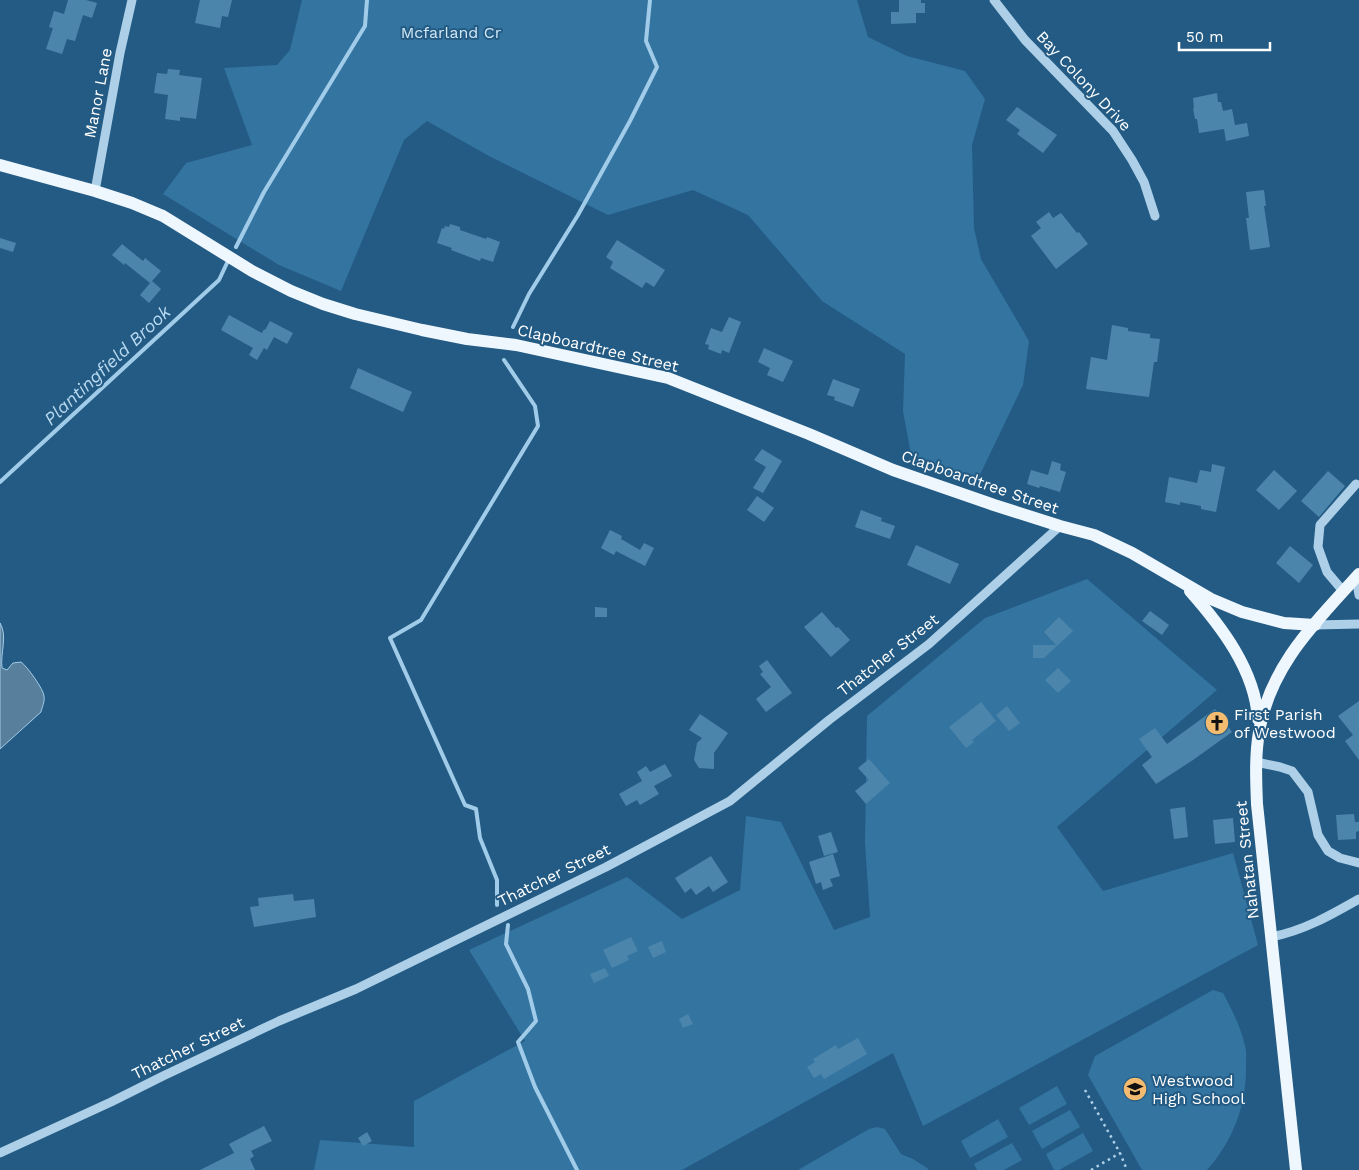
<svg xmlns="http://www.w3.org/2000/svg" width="1359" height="1170" font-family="'Work Sans',sans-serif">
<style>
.green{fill:#3474a0}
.water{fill:#587f9b;stroke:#a1cce9}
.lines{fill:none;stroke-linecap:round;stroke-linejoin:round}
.stream{stroke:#a1cce9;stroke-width:4}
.building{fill:#4c85ac}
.path{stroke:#add0e8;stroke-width:2.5;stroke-dasharray:2.5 4;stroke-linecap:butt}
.minor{stroke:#add0e8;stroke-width:9}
.major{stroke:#eff7fe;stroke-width:12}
.labels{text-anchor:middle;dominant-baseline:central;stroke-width:4;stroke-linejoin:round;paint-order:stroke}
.park-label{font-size:16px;fill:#d0e7f6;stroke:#235b84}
.street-label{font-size:16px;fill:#fff;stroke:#235b84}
.poi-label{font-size:16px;fill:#fff;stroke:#235b84;text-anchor:start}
.water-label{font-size:18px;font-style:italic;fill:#b8d9f0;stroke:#235b84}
</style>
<rect width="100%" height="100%" fill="#235b84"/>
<!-- green -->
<g class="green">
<path d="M 302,0 L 857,0 L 868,37 L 907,56 L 965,71 L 985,99 L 972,145 L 974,228 L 981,259 L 1029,341 L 1023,385 L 975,485 L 913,465 L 903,411 L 905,354 L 822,301 L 748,215 L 693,190 L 608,215 L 489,156 L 427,121 L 404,140 L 341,291 L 279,265 L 163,194 L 186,163 L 252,145 L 224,68 L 277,65 L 290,50 Z"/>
<path d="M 1087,579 L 1217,690 L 1057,827 L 1103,891 L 1233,853 L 1258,945 L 923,1126 L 893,1053 L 682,1170 L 314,1170 L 320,1140 L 414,1147 L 414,1101 L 525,1041 L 469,950 L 627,877 L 682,919 L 740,890 L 746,816 L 781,822 L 834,930 L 870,917 L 865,843 L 867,716 L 985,618 Z"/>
<path d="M 1213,990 L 1223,993 C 1232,1010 1241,1027 1245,1046 C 1247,1052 1246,1059 1246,1065 C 1247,1104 1233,1141 1207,1170 L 1142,1170 L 1088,1075 L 1095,1056 Z"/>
<path d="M 1057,1086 L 1067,1104 L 1029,1125 L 1019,1108 Z"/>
<path d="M 1070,1110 L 1080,1127 L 1042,1149 L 1032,1131 Z"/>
<path d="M 998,1119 L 1008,1137 L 970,1158 L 961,1141 Z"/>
<path d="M 877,1127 L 885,1129 L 901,1154 L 913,1159 L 927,1168 L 929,1170 L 798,1170 L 869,1129 Z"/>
<path d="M 1083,1133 L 1093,1151 L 1059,1170 L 1054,1170 L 1046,1154 Z"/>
<path d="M 1012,1143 L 1022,1160 L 1004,1170 L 977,1170 L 974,1164 Z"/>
</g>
<!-- water -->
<path class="water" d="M 0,623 C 8,636 0,653 2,668 L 7,670 L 13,663 L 21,662 C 27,666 44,690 44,696 C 45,702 42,707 41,712 L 0,749 Z"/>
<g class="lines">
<!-- stream -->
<g class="stream">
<path d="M 236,247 L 264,192 L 365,26 L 367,0"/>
<path d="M 513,327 L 529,294 L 578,215 L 630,121 L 657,67 L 646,41 L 650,0"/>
<path d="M 0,482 L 219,280 L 227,263"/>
<path d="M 497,905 L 497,880 L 480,838 L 476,809 L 465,805 L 390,638 L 421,620 L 538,426 L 535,406 L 504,360"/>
<path d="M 508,925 L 506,944 L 528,989 L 536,1021 L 518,1042 L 535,1087 L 577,1170"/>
</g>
</g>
<!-- building -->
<g class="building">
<path d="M 68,0 L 86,0 L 97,3 L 92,18 L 83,15 L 75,41 L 67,39 L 62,54 L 46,49 L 53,28 L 49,27 L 54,11 L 64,14 Z"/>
<path d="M 200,0 L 232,0 L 228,17 L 222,16 L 220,28 L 195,23 Z"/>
<path d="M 899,0 L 921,0 L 921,3 L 925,3 L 925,13 L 916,13 L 916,23 L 891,24 L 891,12 L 899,12 Z"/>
<path d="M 168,69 L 180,70 L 179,75 L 202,78 L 196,119 L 180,117 L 180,121 L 165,119 L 168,95 L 154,93 L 157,73 L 167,74 Z"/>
<path d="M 1217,93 L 1218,102 L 1221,102 L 1223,111 L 1232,109 L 1235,125 L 1247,123 L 1249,136 L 1226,141 L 1224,129 L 1199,133 L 1197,119 L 1195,119 L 1193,108 L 1194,108 L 1193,98 Z"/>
<path d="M 1017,107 L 1057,135 L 1043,153 L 1017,134 L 1020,130 L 1006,120 Z"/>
<path d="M 1264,190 L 1266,206 L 1264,206 L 1270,247 L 1250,250 L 1246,218 L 1249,218 L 1246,192 Z"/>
<path d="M 1049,212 L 1053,218 L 1061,213 L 1077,233 L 1079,232 L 1088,244 L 1056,269 L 1031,236 L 1041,228 L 1036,222 Z"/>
<path d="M 450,224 L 460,227 L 460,230 L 486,239 L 487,237 L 500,242 L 493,262 L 481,258 L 480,261 L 451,250 L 452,248 L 437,243 L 442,228 L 444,229 L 445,226 L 449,227 Z"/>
<path d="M 0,238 L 16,243 L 13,252 L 0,248 Z"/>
<path d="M 617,240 L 665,270 L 654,287 L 646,282 L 642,288 L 610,268 L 613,262 L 606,257 Z"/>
<path d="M 122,244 L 143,261 L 145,258 L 161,271 L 152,281 L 161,289 L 149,303 L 140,295 L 150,283 L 125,263 L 124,265 L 112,255 Z"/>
<path d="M 229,315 L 262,333 L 264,329 L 265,330 L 270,321 L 293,333 L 287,344 L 274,337 L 267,350 L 264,348 L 257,360 L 249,355 L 253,348 L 221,330 Z"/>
<path d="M 729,317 L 741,322 L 729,353 L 722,350 L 721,354 L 708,349 L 709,345 L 705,344 L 711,328 L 722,332 Z"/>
<path d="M 1112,325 L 1128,328 L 1128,331 L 1150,334 L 1150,338 L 1160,339 L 1157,362 L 1154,362 L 1149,397 L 1086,389 L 1091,357 L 1107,360 Z"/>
<path d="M 764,348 L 793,361 L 783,382 L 767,375 L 770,368 L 758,362 Z"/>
<path d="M 358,368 L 412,392 L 403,412 L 350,388 Z"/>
<path d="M 833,379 L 860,389 L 853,407 L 834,400 L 835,397 L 827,395 Z"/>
<path d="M 762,449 L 782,461 L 763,493 L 753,488 L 766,467 L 754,460 Z"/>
<path d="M 1052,461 L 1061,464 L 1060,470 L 1066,472 L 1060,492 L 1040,486 L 1039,488 L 1027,484 L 1031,470 L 1048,475 Z"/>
<path d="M 1212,464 L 1225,467 L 1216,512 L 1201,509 L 1201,506 L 1180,502 L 1180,505 L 1165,502 L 1169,477 L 1197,483 L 1200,470 L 1211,472 Z"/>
<path d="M 1274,470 L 1297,491 L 1279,510 L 1256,490 Z"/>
<path d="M 1328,471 L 1345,486 L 1319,517 L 1301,501 Z"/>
<path d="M 757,496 L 774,508 L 764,522 L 747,510 Z"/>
<path d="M 861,510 L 882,518 L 881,521 L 895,526 L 890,539 L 855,527 Z"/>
<path d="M 610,530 L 622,536 L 621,539 L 640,550 L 644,543 L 654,548 L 645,566 L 616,551 L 614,555 L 601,548 Z"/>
<path d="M 916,545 L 959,564 L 950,584 L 907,565 Z"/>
<path d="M 1290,546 L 1313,565 L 1299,583 L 1276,563 Z"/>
<path d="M 595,607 L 607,608 L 607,617 L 595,617 Z"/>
<path d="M 1150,611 L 1169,625 L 1162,635 L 1142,621 Z"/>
<path d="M 822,612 L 836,628 L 838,627 L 850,640 L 831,657 L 804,627 Z"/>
<path d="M 1059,617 L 1073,631 L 1044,658 L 1033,658 L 1033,645 L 1056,645 L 1044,632 Z"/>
<path d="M 767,660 L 792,693 L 766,712 L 756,699 L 771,687 L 760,674 L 763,672 L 759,666 Z"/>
<path d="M 1058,668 L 1071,681 L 1058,693 L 1045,680 Z"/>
<path d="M 1359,701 L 1359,760 L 1345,741 L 1353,735 L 1338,716 Z"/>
<path d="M 981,702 L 996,721 L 972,740 L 974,742 L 966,748 L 949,727 Z"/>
<path d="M 1007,706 L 1020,723 L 1009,731 L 996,715 Z"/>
<path d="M 1215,709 L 1232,732 L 1193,760 L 1156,784 L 1142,765 L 1152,757 L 1139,739 L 1155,728 L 1167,744 Z"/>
<path d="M 700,714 L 728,733 L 714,753 L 714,769 L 699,768 L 694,760 L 697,743 L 702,738 L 689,730 Z"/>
<path d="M 869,759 L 890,783 L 866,804 L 855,791 L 869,780 L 858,768 Z"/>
<path d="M 665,764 L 672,776 L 654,786 L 659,794 L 640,805 L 637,800 L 626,806 L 619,794 L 642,781 L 637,772 L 646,766 L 650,772 Z"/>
<path d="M 1185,807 L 1188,837 L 1174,839 L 1170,809 Z"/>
<path d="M 1354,814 L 1355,822 L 1359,822 L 1359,831 L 1356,832 L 1356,839 L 1338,840 L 1336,815 Z"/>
<path d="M 1233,818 L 1235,842 L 1215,844 L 1213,820 Z"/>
<path d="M 831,832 L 838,852 L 824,856 L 818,836 Z"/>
<path d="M 833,854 L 840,876 L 830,879 L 833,886 L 823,890 L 821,882 L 816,884 L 809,862 Z"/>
<path d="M 711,856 L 728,882 L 713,892 L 709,886 L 696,895 L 691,888 L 685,893 L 675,878 Z"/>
<path d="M 293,894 L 294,901 L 314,899 L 316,917 L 254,927 L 250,907 L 259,906 L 258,898 Z"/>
<path d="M 631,937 L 638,951 L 627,956 L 629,960 L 612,968 L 603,950 Z"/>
<path d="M 662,941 L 666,952 L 653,958 L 648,947 Z"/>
<path d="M 605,968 L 609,976 L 594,983 L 590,974 Z"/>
<path d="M 688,1014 L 693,1024 L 683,1028 L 679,1019 Z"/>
<path d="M 858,1038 L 867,1054 L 824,1079 L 821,1074 L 814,1078 L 807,1067 L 815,1062 L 813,1059 L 836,1045 L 838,1049 Z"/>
<path d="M 264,1126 L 272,1141 L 251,1151 L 254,1156 L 250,1159 L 255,1170 L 200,1170 L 234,1153 L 229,1144 Z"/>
<path d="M 367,1132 L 372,1141 L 363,1146 L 358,1138 Z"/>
</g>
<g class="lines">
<!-- path -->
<g class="path">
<path d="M 1085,1090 L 1120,1153 L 1127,1170"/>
<path d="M 1091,1170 L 1120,1153"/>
</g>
<!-- minor -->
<g class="minor">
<path d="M 994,0 L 1025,40 L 1113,131 L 1132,160 L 1144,182 L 1155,216"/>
<path d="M 95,191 L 120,53 L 132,0"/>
<path d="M 1356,577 L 1359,595"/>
<path d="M 1343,591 L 1327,572 L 1318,547 L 1320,525 L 1356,484"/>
<path d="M 1315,625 L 1359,624"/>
<path d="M 1256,762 L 1280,767 L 1292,771 L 1308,792 L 1318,835 L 1328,851 L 1340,858 L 1359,863"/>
<path d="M 1271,937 C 1303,931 1331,915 1359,899"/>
<path d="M 0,1153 L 111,1102 L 163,1076 L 279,1021 L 356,989 L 606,867 L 730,801 L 829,720 L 929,644 L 1060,526"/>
</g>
<!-- major -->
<g class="major">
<path d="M 0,165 L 95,191 L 132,203 L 163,216 L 252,271 L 291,291 L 323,304 L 355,314 L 422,330 L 467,339 L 516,345 L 668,378 L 809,434 L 893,470 L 994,505 L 1060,526 L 1094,535 L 1132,553 L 1211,599 L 1242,612 L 1284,623 L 1315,625"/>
<path d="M 1190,591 C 1221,626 1255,670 1258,719"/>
<path d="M 1296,1170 L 1257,804 C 1256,780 1255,756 1259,732 C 1270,665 1316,622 1359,574"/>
</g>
</g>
<!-- icons -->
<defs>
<g id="church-disc" transform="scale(1.25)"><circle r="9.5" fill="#f3bb70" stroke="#235b84"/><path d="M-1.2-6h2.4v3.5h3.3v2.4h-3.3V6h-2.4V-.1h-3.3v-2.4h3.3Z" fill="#111"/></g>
<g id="school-disc" transform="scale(1.25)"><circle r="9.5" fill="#f3bb70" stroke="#235b84"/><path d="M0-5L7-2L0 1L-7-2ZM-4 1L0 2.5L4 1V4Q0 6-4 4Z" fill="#111"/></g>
</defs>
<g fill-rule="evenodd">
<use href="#church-disc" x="1217" y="723"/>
<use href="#school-disc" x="1135" y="1089"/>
</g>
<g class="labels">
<!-- park labels -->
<g class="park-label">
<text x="451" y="32">Mcfarland Cr</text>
</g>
<!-- street labels -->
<g class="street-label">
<text transform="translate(1084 81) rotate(47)">Bay Colony Drive</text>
<text transform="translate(98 93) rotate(-79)">Manor Lane</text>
<text transform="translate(598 348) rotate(13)">Clapboardtree Street</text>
<text transform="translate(980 482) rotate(19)">Clapboardtree Street</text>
<text transform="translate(888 655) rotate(-38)">Thatcher Street</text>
<text transform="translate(1247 860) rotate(-96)">Nahatan Street</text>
<text transform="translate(554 875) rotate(-26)">Thatcher Street</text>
<text transform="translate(188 1048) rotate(-26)">Thatcher Street</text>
</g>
<!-- poi labels -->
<g class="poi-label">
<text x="1234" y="714">First Parish<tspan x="1234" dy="18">of Westwood</tspan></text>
<text x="1152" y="1080">Westwood<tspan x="1152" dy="18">High School</tspan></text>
</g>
<!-- water labels -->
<g class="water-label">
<text transform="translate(107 365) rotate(-43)">Plantingfield Brook</text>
</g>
</g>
<!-- scale -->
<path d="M1179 42v8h91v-8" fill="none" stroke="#ffffff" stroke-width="2.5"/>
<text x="1186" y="42" font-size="15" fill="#ffffff" stroke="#235b84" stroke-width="4" paint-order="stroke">50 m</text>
</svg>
